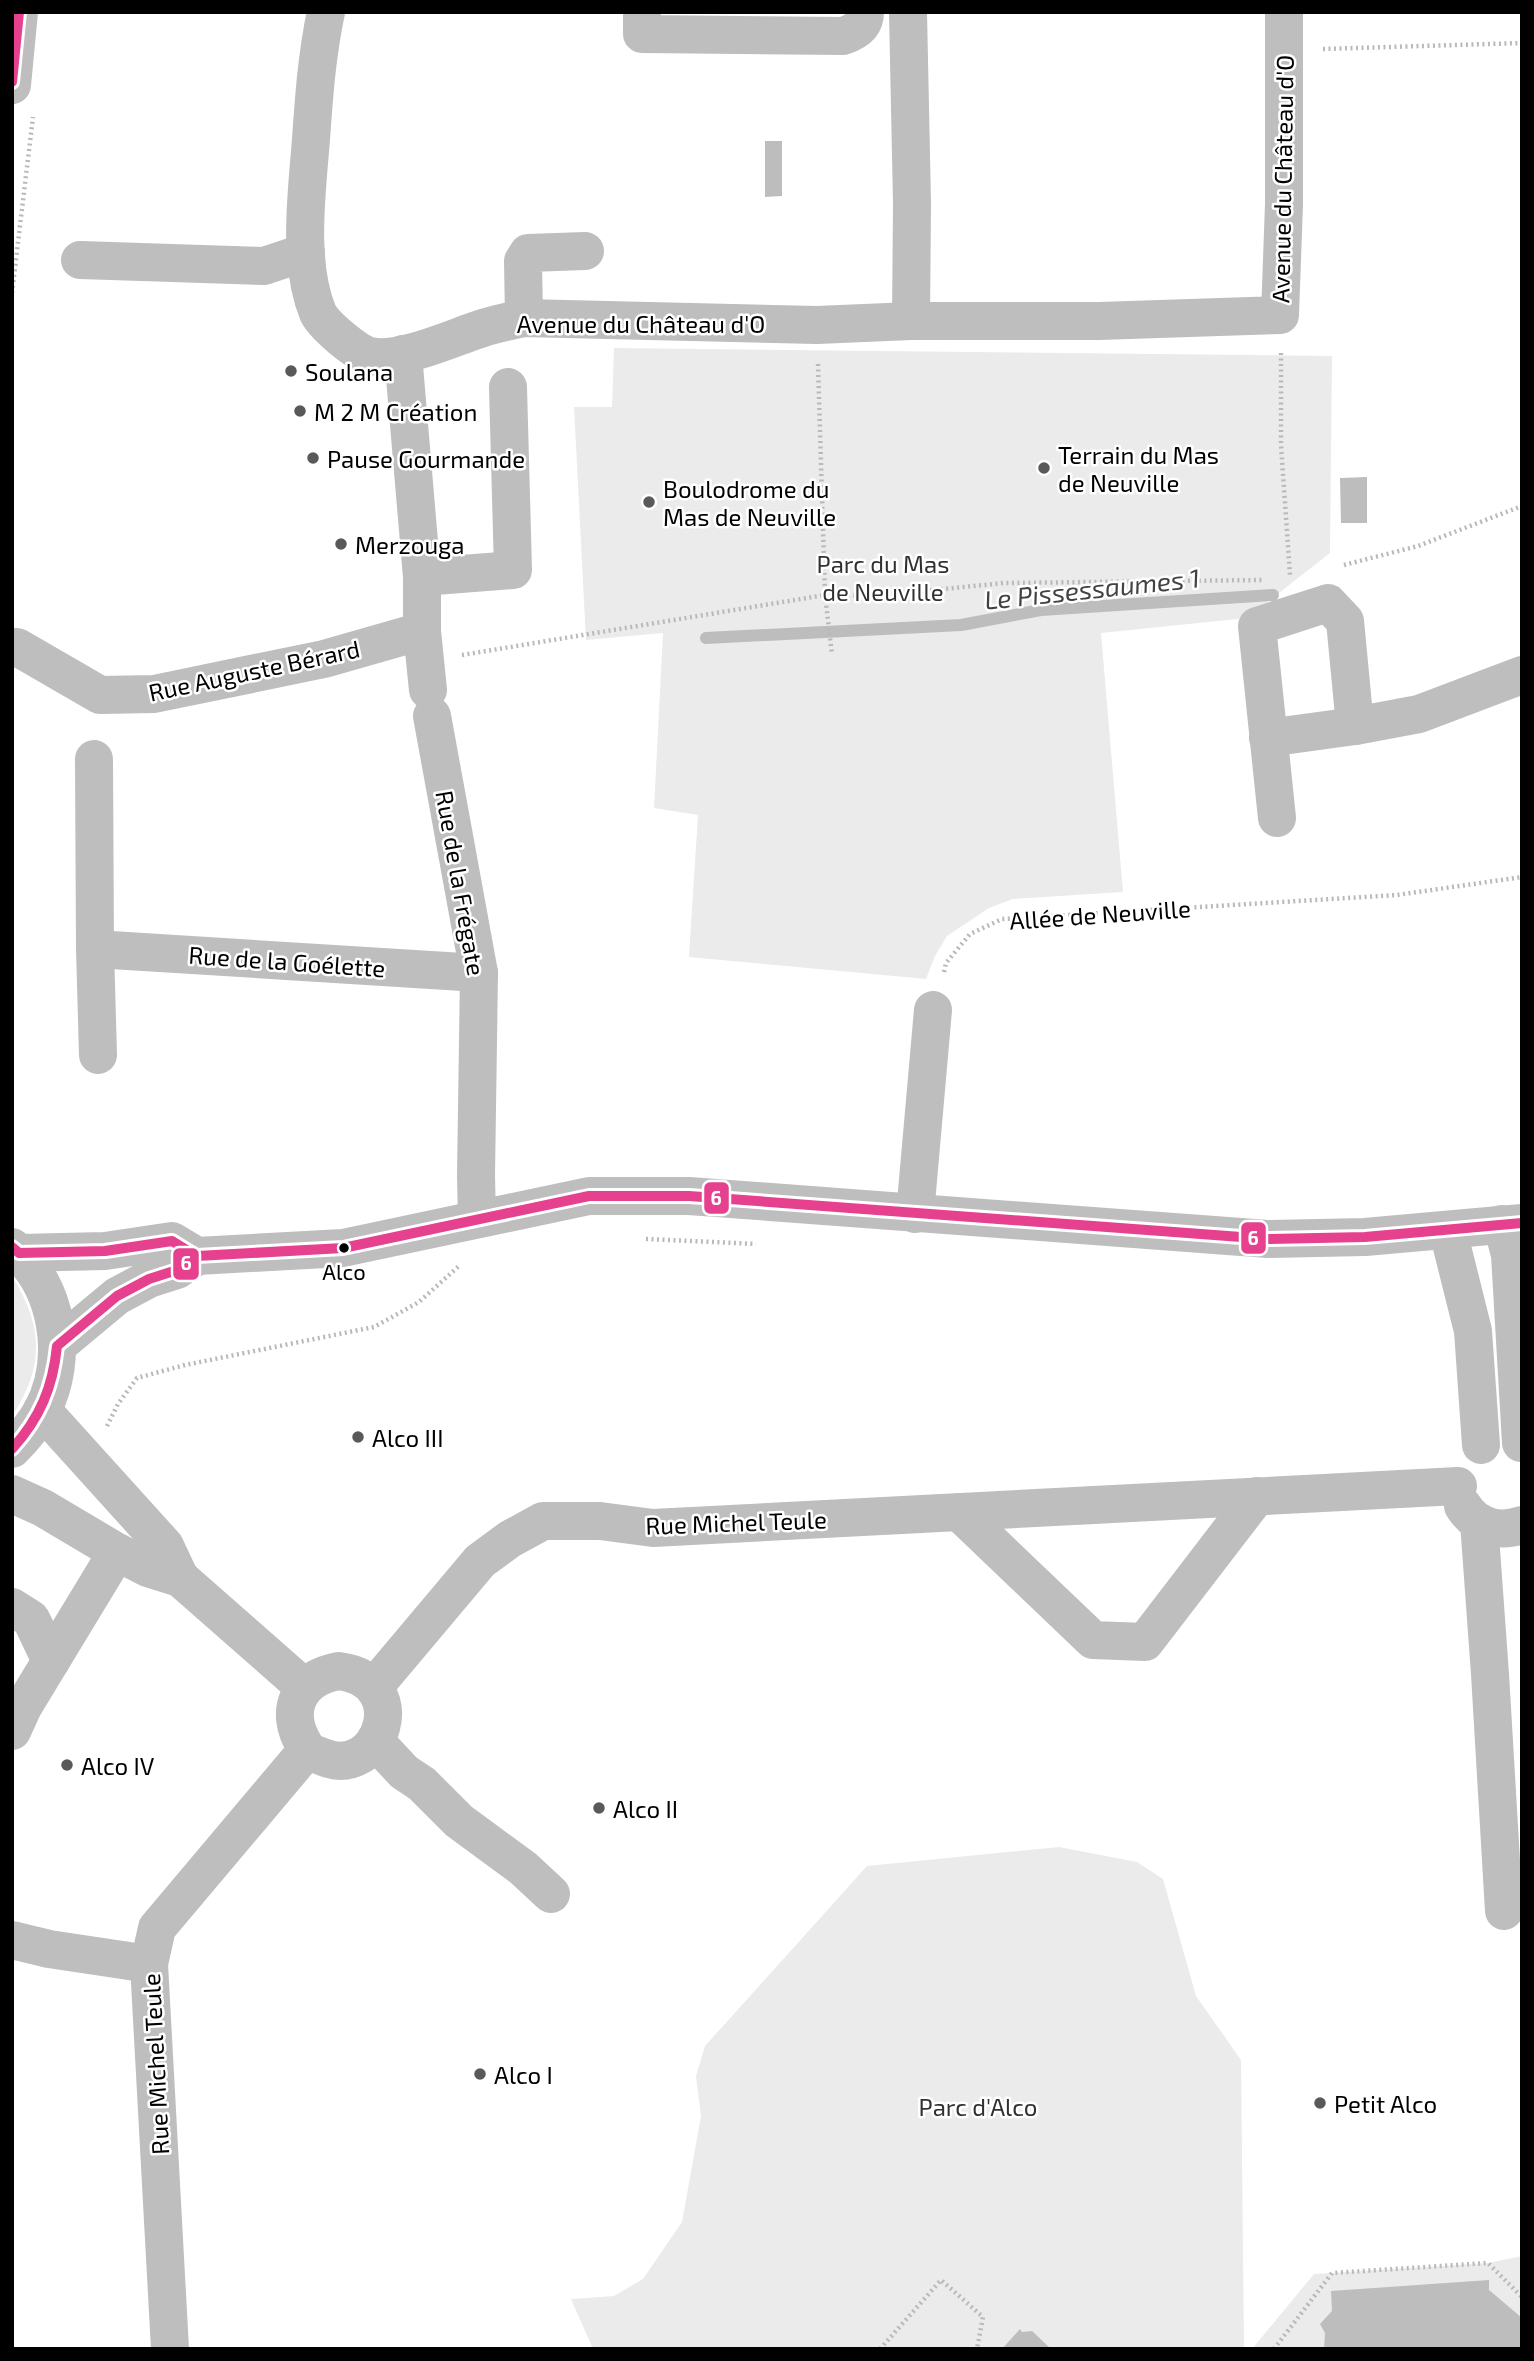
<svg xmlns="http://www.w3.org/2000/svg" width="1534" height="2361" font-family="'Exo 2',sans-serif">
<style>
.green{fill:#ebebeb}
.water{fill:#bdbdbd}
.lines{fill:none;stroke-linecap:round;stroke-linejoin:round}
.stream{stroke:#bdbdbd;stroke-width:12}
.path{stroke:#b9b9b9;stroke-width:4.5;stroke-dasharray:2 3.5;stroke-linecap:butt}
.minor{stroke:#bebebe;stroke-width:38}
.bus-1-casing{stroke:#fff;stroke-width:16}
.bus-1{stroke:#e6418e;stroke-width:10}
.poi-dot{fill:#595959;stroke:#fff;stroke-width:2.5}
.bus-dot{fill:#000;stroke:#fff;stroke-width:2.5}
.labels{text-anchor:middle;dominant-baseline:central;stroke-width:5;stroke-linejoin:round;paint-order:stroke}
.bus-label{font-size:22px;fill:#000;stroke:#fff}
.street-label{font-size:24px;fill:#000;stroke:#fff}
.poi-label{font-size:24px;fill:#000;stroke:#fff;text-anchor:start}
.park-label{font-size:24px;fill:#313131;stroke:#fff}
.water-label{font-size:26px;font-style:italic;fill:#424242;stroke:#fff}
.line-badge{stroke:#fff;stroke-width:2.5}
.badge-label{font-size:19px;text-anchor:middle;font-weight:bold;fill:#fff}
</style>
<rect width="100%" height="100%" fill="#fff"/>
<!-- green -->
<g class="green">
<path d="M 614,348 L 1332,356 L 1330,553 L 1247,618 L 1101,633 L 1123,892 L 1013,899 L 989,908 L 947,936 L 935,956 L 926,979 L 689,957 L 698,815 L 654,808 L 663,633 L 586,640 L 574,407 L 612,407 Z"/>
<path d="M 12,1276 C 43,1326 45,1366 12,1416 Z"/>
<path d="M 1059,1847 L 1137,1862 L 1163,1879 L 1196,1996 L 1241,2060 L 1244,2349 L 593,2349 L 571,2299 L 614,2296 L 643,2279 L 682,2222 L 701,2116 L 696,2076 L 705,2046 L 867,1866 Z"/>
<path d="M 1522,2256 L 1522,2349 L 1252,2349 L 1314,2274 L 1488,2263 Z"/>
</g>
<!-- water -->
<g class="water">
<path d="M 765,141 L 782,141 L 782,196 L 765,197 Z"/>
<path d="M 1367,477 L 1367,523 L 1341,523 L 1340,478 Z"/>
<path d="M 1489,2280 L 1489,2290 L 1522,2318 L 1522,2349 L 1324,2349 L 1325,2333 L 1320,2324 L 1332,2311 L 1331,2291 Z"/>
<path d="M 1020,2329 L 1022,2332 L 1032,2331 L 1051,2349 L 1002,2349 Z"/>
</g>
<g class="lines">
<!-- stream -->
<path class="stream" d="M 706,638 L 961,625 L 1041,610 L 1273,595"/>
<!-- path -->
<g class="path">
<path d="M 1323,49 L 1522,43"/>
<path d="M 12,293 L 33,117"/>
<path d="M 1281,353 L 1281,445 L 1290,575"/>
<path d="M 818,364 L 825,595 L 832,655"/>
<path d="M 1344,565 L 1418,546 L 1522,506"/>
<path d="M 462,655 L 825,595 L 872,596 L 1004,583 L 1263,580"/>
<path d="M 944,972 L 946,963 L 970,934 L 1002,919 L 1397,895 L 1522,877"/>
<path d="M 646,1239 L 756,1244"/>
<path d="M 107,1426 L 118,1404 L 137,1378 L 185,1365 L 374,1327 L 419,1302 L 459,1266"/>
<path d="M 880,2349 L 941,2280 L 983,2317 L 977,2349"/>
<path d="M 1274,2349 L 1332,2273 L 1488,2263 L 1522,2297"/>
</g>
<!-- minor -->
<g class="minor">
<path d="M 326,12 C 317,54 314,96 311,139 C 307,192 297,262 318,313 C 324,325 356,353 370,356 C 399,363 454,337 483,328 C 496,324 510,321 524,318 L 817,325 L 911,321 L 1099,321 L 1280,315 L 1284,204 L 1284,12"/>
<path d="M 642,12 L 642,34 L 843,36 C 855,32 865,26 865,12"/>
<path d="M 908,12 L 912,203 L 911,321"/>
<path d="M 12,85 L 19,12"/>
<path d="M 80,260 L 264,266 L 306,252"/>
<path d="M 524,318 L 523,261 L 528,253 L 585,251"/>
<path d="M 403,354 L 422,577 L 422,631 L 428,690"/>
<path d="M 422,577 L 513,570 L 508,387"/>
<path d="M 12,647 L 17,647 L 100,695 L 154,694 L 324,659 L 422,631"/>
<path d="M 432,716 L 479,973 L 476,1176 L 477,1219"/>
<path d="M 1268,738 L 1355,726"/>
<path d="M 94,759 L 95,949 L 479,973"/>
<path d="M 1277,818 L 1257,626 L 1328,603 L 1345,621 L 1355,726 L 1419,714 L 1522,675"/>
<path d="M 95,949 L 98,1055"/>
<path d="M 915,1214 L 933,1010"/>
<path d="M 1502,1224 L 1510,1255 L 1521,1443"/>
<path d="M 1448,1231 L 1473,1331 L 1481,1445"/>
<path d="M 12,1247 C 58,1286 70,1357 42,1411 C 34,1425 24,1437 12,1449"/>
<path d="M 19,1253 L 105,1251 L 172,1241 L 197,1256 L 343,1248 L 589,1196 L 689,1196 L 1268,1239 L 1365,1237 L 1522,1223"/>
<path d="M 57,1346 L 117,1296 L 149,1279 L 177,1270 L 197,1256"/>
<path d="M 42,1410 L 165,1546 L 180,1578"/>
<path d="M 12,1494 L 43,1508 L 117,1552 L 148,1568 L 180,1578 L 304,1687"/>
<path d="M 1463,1506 C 1476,1527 1499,1533 1522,1525"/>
<path d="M 959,1512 L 1093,1640 L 1145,1642 L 1257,1496"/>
<path d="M 1479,1522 L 1490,1674 L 1504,1911"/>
<path d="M 12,1607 L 31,1619 L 51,1661"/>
<path d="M 339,1671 C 415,1681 381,1781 323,1757 C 316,1754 309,1753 305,1746 C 283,1711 298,1678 339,1671 Z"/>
<path d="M 374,1687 L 480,1561 L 510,1539 L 543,1521 L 600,1521 L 653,1528 L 1458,1486"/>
<path d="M 12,1731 L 23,1707 L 117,1552"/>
<path d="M 375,1741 L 404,1772 L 422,1784 L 459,1821 L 523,1868 L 551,1894"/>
<path d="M 12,1940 L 49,1949 L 149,1964"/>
<path d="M 170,2349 L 149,1964 L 157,1928 L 307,1750"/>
</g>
<!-- bus-1 casing -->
<g class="bus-1-casing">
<g id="bus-1">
<path d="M 12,82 L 19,12"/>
<path d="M 12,1247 L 19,1253 L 105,1251 L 172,1241 L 193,1254"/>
<path d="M 12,1449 C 40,1418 53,1387 57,1346 L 117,1296 L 149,1279 L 177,1270 L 197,1256 L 343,1248 L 589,1196 L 689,1196 L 1268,1239 L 1365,1237 L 1522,1223"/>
</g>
</g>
<!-- bus-1 -->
<use href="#bus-1" class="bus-1"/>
</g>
<!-- markers -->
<g class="poi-dot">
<circle cx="291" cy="371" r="7"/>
<circle cx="300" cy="411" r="7"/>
<circle cx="313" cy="458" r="7"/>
<circle cx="1044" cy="468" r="7"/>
<circle cx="649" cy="502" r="7"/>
<circle cx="341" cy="544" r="7"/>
<circle cx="358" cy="1437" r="7"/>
<circle cx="67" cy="1765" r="7"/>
<circle cx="599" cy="1808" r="7"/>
<circle cx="480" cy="2074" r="7"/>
<circle cx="1320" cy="2103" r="7"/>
</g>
<circle class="bus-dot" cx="344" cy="1248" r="6"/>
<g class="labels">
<!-- bus labels -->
<g class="bus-label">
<text x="344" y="1271">Alco</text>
</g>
<!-- street labels -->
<g class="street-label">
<text transform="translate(1282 179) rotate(-89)">Avenue du Château d'O</text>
<text x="641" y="323">Avenue du Château d'O</text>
<text transform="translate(254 670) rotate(-12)">Rue Auguste Bérard</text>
<text transform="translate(461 883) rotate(80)">Rue de la Frégate</text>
<text transform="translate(1100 914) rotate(-4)">Allée de Neuville</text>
<text transform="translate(287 961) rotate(4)">Rue de la Goélette</text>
<text transform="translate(736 1522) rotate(-2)">Rue Michel Teule</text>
<text transform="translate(155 2064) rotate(-93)">Rue Michel Teule</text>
</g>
<!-- poi labels -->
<g class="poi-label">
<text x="305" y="371">Soulana</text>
<text x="314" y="411">M 2 M Création</text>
<text x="1058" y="454">Terrain du Mas<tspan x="1058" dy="28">de Neuville</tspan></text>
<text x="327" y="458">Pause Gourmande</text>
<text x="663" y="488">Boulodrome du<tspan x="663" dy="28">Mas de Neuville</tspan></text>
<text x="355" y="544">Merzouga</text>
<text x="372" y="1437">Alco III</text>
<text x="81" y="1765">Alco IV</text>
<text x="613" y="1808">Alco II</text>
<text x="494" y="2074">Alco I</text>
<text x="1334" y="2103">Petit Alco</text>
</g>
<!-- park labels -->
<g class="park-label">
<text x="883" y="563">Parc du Mas<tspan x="883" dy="28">de Neuville</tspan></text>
<text x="978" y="2106">Parc d'Alco</text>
</g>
<!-- water labels -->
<g class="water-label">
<text transform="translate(1092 588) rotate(-6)">Le Pissessaumes 1</text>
</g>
</g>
<g class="line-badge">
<rect x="703" y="1181" width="27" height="34" rx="7" fill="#e6418e"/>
<rect x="1240" y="1221" width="27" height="34" rx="7" fill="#e6418e"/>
<rect x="172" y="1247" width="28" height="34" rx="7" fill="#e6418e"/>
</g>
<g class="badge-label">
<text x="716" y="1205">6</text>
<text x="1253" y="1245">6</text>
<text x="186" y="1270">6</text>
</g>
<!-- border -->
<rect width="1534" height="2361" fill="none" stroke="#000000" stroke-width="28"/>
</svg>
